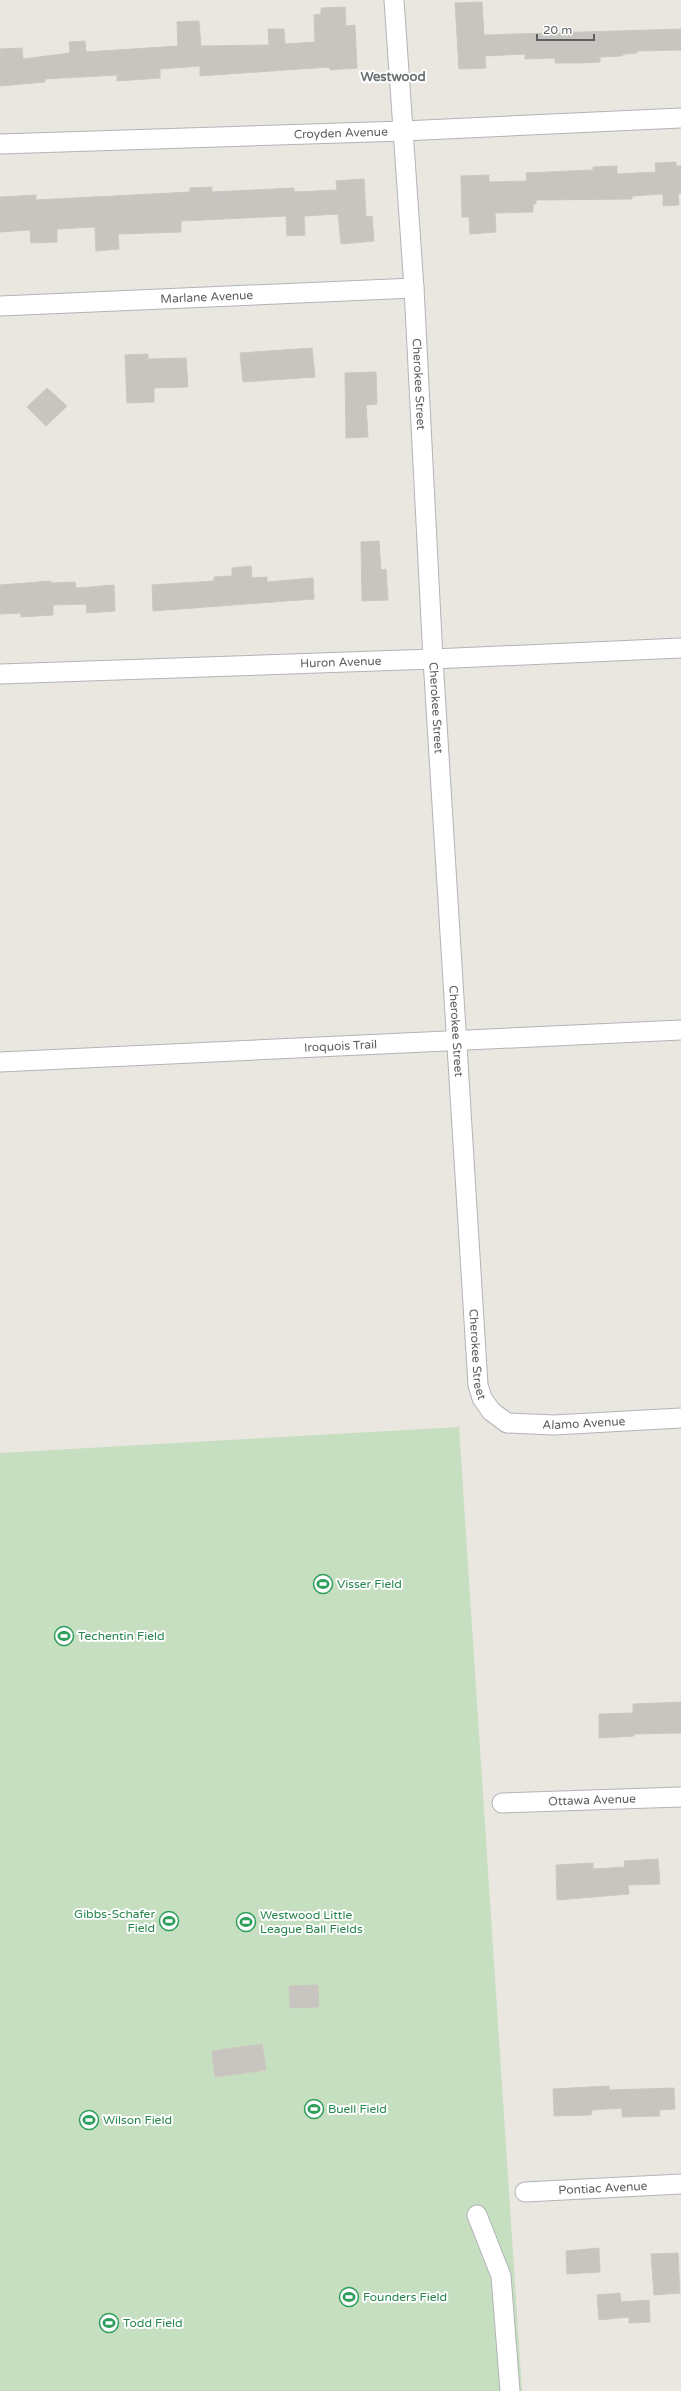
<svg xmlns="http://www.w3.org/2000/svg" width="681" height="2391" font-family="'Varela Round',sans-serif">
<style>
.green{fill:#c6dfc0}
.building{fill:#c8c4c0;stroke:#cec7c0}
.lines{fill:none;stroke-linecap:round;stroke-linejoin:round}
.minor-casing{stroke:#b1b4b7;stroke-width:21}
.minor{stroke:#fff;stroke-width:19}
.labels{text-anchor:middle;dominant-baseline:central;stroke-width:4;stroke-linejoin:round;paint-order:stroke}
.street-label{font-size:12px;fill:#5a5e60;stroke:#fff}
.leisure-label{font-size:12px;fill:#27864d;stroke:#fff;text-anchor:start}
.neighbourhood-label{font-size:13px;font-weight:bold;fill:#6b7072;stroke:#fff}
</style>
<rect width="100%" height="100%" fill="#eae7e1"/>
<!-- green -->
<path class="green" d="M 459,1427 L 522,2391 L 0,2391 L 0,1453 Z"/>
<!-- building -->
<g class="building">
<path d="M 482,2 L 484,35 L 681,29 L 681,50 L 637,51 L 637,53 L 625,54 L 621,56 L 600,57 L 600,62 L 581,63 L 555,63 L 555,58 L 525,59 L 525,54 L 485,56 L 486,68 L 459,69 L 455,3 Z"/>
<path d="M 345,7 L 346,26 L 355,25 L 357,68 L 330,70 L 329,67 L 200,76 L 200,66 L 160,69 L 160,78 L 117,81 L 117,75 L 45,79 L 45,82 L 0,86 L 0,49 L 22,48 L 23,59 L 70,53 L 69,42 L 85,41 L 86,52 L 178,46 L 177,22 L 199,21 L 201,46 L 269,45 L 268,29 L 284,29 L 285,44 L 315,42 L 314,15 L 321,14 L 321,8 Z"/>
<path d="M 676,162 L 676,166 L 681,166 L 681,193 L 678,194 L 679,205 L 663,206 L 663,194 L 632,196 L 632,199 L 536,200 L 536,204 L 533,204 L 533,212 L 495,213 L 496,232 L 470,234 L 469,217 L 462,217 L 461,176 L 489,175 L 489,182 L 527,181 L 526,173 L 593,170 L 593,167 L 617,166 L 617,174 L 656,172 L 655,163 Z"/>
<path d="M 364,179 L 366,217 L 372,216 L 374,241 L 341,244 L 338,214 L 304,216 L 305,235 L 287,236 L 286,216 L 181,221 L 181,232 L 118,234 L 119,249 L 96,251 L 95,227 L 57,229 L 57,242 L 31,243 L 30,230 L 0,232 L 0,197 L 36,195 L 36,200 L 190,192 L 190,188 L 212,187 L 212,192 L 294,188 L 294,192 L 337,190 L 336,181 Z"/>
<path d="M 312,348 L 315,377 L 243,382 L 240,353 Z"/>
<path d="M 148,354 L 148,359 L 186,358 L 188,387 L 154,388 L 154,402 L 127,403 L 125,355 Z"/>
<path d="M 376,372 L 377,404 L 366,405 L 368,437 L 346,438 L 345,373 Z"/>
<path d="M 47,388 L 67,406 L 46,426 L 27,407 Z"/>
<path d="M 379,541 L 381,570 L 386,569 L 388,600 L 362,601 L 361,542 Z"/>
<path d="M 251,566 L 252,578 L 267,577 L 267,582 L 313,578 L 314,599 L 153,611 L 152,585 L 214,581 L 214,577 L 232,576 L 232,568 Z"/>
<path d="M 51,581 L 51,583 L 75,582 L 76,588 L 114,585 L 115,611 L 87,613 L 86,604 L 53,605 L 53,615 L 21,617 L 21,613 L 0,614 L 0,585 Z"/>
<path d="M 681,1702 L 681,1733 L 634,1734 L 634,1736 L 599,1738 L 599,1714 L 633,1713 L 633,1704 Z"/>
<path d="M 658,1859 L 660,1884 L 628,1885 L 629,1894 L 557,1900 L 556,1865 L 593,1863 L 593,1869 L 625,1867 L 624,1861 Z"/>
<path d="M 318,1985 L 319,2007 L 290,2008 L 289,1986 Z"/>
<path d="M 262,2044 L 266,2070 L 215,2077 L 212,2051 Z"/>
<path d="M 609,2086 L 609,2090 L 674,2088 L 675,2109 L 659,2110 L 660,2116 L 622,2117 L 622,2108 L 592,2110 L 591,2115 L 554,2116 L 553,2089 Z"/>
<path d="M 599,2248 L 600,2272 L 567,2274 L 566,2251 Z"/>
<path d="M 678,2253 L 680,2293 L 654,2295 L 651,2254 Z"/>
<path d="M 620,2293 L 621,2302 L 649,2300 L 650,2322 L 629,2323 L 629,2317 L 599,2320 L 597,2295 Z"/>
</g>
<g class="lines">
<!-- minor casing -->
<g class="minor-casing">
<g id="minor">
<path id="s1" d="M 394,0 L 414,288 L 433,659 L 478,1385 L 482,1398 L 491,1411 L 507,1423 L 554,1425 L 681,1418"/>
<path id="s2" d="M 0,144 L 403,131 L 681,118"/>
<path id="s3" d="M 0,306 L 414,288"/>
<path id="s4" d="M 0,674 L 433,659 L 681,648"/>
<path id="s5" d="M 0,1062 L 681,1030"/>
<path id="s6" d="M 502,1803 L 681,1797"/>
<path id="s7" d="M 525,2192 L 681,2184"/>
<path d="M 477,2215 L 501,2276 L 510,2391"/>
</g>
</g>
<!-- minor -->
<use href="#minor" class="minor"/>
</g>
<!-- icons -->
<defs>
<g id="stadium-ring" transform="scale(1)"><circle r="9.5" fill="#fff" stroke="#2e9e5b" stroke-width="1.5"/><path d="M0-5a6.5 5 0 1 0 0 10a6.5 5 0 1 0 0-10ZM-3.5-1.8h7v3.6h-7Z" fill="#2e9e5b"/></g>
</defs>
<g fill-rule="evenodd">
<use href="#stadium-ring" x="323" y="1584"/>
<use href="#stadium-ring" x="64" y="1636"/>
<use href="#stadium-ring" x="169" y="1921"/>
<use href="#stadium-ring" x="246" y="1922"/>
<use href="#stadium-ring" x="314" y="2109"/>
<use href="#stadium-ring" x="89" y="2120"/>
<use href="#stadium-ring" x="349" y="2297"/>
<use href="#stadium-ring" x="109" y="2323"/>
</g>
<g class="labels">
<!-- street labels -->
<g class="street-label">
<text stroke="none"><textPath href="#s2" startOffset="341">Croyden Avenue</textPath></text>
<text stroke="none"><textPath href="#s3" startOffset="207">Marlane Avenue</textPath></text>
<text stroke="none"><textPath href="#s1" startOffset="385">Cherokee Street</textPath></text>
<text stroke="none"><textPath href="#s4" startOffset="341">Huron Avenue</textPath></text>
<text stroke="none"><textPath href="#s1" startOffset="709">Cherokee Street</textPath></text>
<text stroke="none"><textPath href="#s1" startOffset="1033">Cherokee Street</textPath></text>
<text stroke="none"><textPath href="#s5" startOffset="341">Iroquois Trail</textPath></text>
<text stroke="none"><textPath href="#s1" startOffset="1357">Cherokee Street</textPath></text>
<text stroke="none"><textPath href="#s1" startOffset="1514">Alamo Avenue</textPath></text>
<text stroke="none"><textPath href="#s6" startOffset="90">Ottawa Avenue</textPath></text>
<text stroke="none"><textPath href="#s7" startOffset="78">Pontiac Avenue</textPath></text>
</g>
<!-- leisure labels -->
<g class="leisure-label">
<text x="337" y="1584">Visser Field</text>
<text x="78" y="1636">Techentin Field</text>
<text x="155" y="1914" text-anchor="end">Gibbs-Schafer<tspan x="155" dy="14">Field</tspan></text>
<text x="260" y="1915">Westwood Little<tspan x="260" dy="14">League Ball Fields</tspan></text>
<text x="328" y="2109">Buell Field</text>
<text x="103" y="2120">Wilson Field</text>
<text x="363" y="2297">Founders Field</text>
<text x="123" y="2323">Todd Field</text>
</g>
<!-- neighbourhood labels -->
<g class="neighbourhood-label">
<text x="393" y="77">Westwood</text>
</g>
</g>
<!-- scale -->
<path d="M537 34v6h57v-6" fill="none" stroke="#5a5e60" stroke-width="2"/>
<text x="543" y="34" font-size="12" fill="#5a5e60" stroke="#ffffff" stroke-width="3" paint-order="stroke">20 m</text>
</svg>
